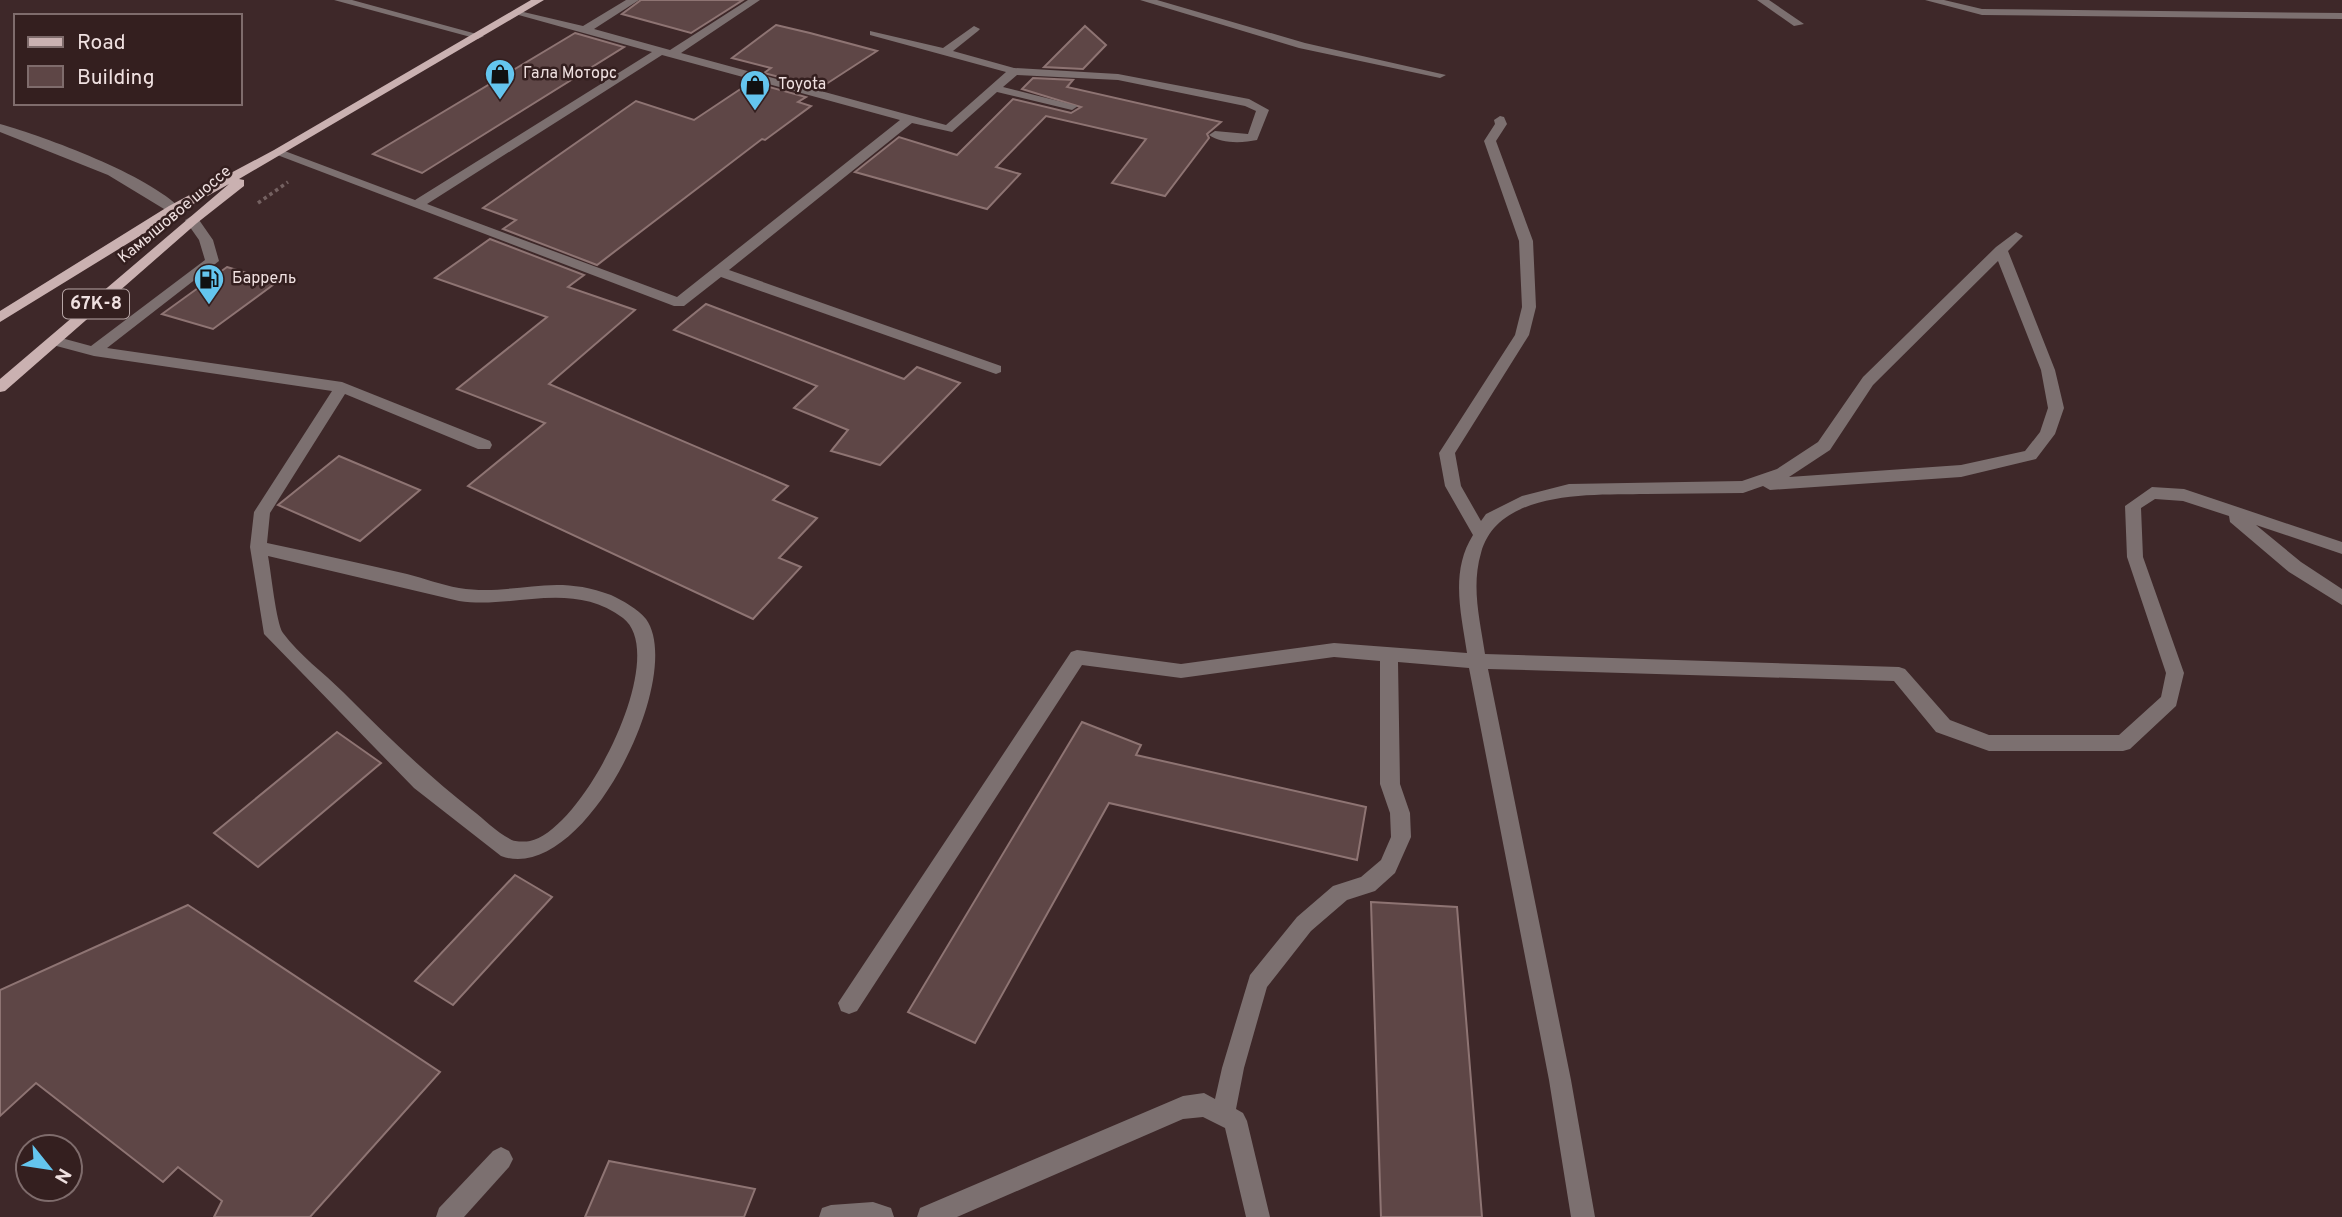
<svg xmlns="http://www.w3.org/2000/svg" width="2342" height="1217" font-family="Overpass,sans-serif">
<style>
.building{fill:#5e4646;stroke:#8e7473;stroke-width:2}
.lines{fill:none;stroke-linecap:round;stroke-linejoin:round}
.path{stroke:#746161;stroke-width:3.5;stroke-dasharray:3.5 3.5;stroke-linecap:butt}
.minor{fill:#7c7070;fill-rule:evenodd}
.major{fill:#cab1b1;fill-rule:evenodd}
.labels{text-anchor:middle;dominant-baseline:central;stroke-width:5;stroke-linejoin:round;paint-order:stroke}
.far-poi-label{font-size:16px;fill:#efe0e0;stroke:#341f1f;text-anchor:start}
.far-street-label{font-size:16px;fill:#efe0e0;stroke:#341f1f}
.shield{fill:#341f1f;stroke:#b7a6a6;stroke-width:2}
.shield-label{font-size:18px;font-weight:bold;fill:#efe0e0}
</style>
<rect width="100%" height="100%" fill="#3e2829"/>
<!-- building -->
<g class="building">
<path d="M 641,0 L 743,0 L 691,33 L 622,14 Z"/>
<path d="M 776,25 L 810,33 L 877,51 L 820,88 L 764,73 L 771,68 L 732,58 Z"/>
<path d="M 1085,26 L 1106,45 L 1083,69 L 1044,67 Z"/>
<path d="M 575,33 L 624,47 L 422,173 L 373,154 Z"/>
<path d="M 1033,78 L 1073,80 L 1067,87 L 1221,122 L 1207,134 L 1209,138 L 1165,196 L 1112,183 L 1146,139 L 1046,116 L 996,167 L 1020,174 L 987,209 L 855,172 L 899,137 L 957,155 L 1013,99 L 1071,113 L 1081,107 L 1022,89 Z"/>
<path d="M 751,82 L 806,97 L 798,102 L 811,106 L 765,140 L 762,139 L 597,265 L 503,229 L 516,220 L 483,208 L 636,101 L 694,120 Z"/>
<path d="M 490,239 L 584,275 L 568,287 L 635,310 L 549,384 L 788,486 L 773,500 L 817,518 L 779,558 L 801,567 L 753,619 L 468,486 L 545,423 L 457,389 L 547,317 L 435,278 Z"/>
<path d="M 227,267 L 277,282 L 213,329 L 162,314 Z"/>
<path d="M 706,304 L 904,379 L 917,367 L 960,383 L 880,465 L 831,451 L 848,430 L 794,408 L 817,386 L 674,330 Z"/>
<path d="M 339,456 L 420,490 L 360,541 L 278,505 Z"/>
<path d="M 1082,722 L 1141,745 L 1136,755 L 1366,807 L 1357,860 L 1109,803 L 975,1043 L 908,1012 Z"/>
<path d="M 337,732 L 381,763 L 258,867 L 214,833 Z"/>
<path d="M 515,875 L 552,897 L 453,1005 L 415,981 Z"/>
<path d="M 1371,902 L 1457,907 L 1482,1217 L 1381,1217 Z"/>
<path d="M 188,905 L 440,1072 L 310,1217 L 214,1217 L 222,1201 L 178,1167 L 163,1182 L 36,1083 L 0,1116 L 0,990 Z"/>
<path d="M 609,1161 L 755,1189 L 744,1217 L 585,1217 Z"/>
</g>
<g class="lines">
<!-- path -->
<path class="path" d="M 258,203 L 288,182"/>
<!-- minor -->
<g class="minor">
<path d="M 334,0 L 352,0 L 484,36 L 478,39 Z"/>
<path d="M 626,0 L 639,0 L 594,29 L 670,50 L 748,0 L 760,0 L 681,53 L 946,125 L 1006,72 L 870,35 L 870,31 L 943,48 L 974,26 L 980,29 L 978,31 L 953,51 L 1014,68 L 1118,74 L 1249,99 L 1269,110 L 1257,140 C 1243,143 1221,144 1209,135 L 1215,131 L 1248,134 L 1256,111 L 1245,106 L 1118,80 L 1017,75 L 1003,87 L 1078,106 L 1072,110 L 997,92 L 952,132 L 912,123 L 729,270 L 1001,366 L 1001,372 L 996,374 L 721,277 L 684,306 L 674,306 L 272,153 L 282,150 L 415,200 L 652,52 L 515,14 L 515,10 L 583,26 ZM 662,55 L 900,120 L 677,297 L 427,204 Z"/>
<path d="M 1140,0 L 1157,0 L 1305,43 L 1446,75 L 1440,78 L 1299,48 Z"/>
<path d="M 1757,0 L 1769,0 L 1804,24 L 1794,26 Z"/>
<path d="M 1925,0 L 1944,0 L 1982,9 L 2342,13 L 2342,19 L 1982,15 Z"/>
<path d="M 1500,116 L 1504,117 L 1507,124 L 1496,141 L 1533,241 L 1536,307 L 1529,335 L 1455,453 L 1461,486 L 1481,521 L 1486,514 L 1522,496 L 1569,484 L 1742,481 L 1777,469 L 1818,442 L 1863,377 L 1996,247 L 2016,232 L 2023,236 L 2008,251 L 2055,370 L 2064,408 L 2055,434 L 2036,459 L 1961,477 L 1770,490 L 1763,486 L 1743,493 C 1711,493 1678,494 1646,494 C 1594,495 1498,489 1481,553 C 1471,587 1480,620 1485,654 L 1899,667 L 1905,669 L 1950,720 L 1989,735 L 2119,735 L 2161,697 L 2166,673 L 2127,557 L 2125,506 L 2152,487 L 2184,489 L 2342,542 L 2342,554 L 2256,525 L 2301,562 L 2342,589 L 2342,605 L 2289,572 L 2230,522 L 2229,516 L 2183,501 L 2155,499 L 2141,508 L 2143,557 L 2184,673 L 2176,706 L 2130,749 L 2123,751 L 1989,751 L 1936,732 L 1894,681 L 1488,669 L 1571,1080 L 1595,1217 L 1571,1217 L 1549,1080 L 1469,668 L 1398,662 L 1400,784 L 1410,813 L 1411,837 L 1395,873 L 1375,891 L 1347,900 L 1311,931 L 1267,987 L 1244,1068 L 1236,1109 L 1243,1113 L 1247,1121 L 1270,1217 L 1246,1217 L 1225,1128 L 1203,1117 L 1183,1119 L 957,1217 L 917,1217 L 920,1208 L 1183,1096 L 1204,1093 L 1215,1099 L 1222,1068 L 1250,975 L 1297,917 L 1333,886 L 1361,877 L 1381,860 L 1391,837 L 1390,813 L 1380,784 L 1380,661 L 1334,657 L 1181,678 L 1082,665 L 857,1011 L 849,1014 L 841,1011 L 838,1003 L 1071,652 L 1077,650 L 1181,664 L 1334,643 L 1467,653 C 1461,612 1450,572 1473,535 L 1445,486 L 1439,453 L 1515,335 L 1522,307 L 1519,241 L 1484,141 L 1495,124 L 1494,120 ZM 1998,261 L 2041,370 L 2048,408 L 2040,432 L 2025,451 L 1961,465 L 1789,477 L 1830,450 L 1873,385 Z"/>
<path d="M 0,124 C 46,137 149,175 181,209 L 174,213 L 169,212 L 108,175 L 0,132 Z"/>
<path d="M 192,216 L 197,217 L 213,240 L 219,261 L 107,348 L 342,382 L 490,441 L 492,445 L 490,449 L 478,449 L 345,394 L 270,513 L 267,543 C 314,553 360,563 407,574 C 424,578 441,585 459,588 C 514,597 551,572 611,595 C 623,601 637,608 646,619 C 687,676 583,887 501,856 L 414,788 L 264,634 L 250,547 L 254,512 L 332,391 L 94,356 L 49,344 L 47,341 L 54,336 L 91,346 L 205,260 L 199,240 L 185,220 ZM 268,556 L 459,601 C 515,609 572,580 623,618 C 672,656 583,830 530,841 C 525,842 514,842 510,839 C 496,832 484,819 472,810 C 426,774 385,734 343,692 C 324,673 299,655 283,633 C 276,623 271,571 268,556 Z"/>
<path d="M 501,1147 L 509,1151 L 513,1159 L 509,1167 L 464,1217 L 436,1217 L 439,1208 L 493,1151 Z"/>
<path d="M 873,1202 L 891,1208 L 894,1217 L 819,1217 L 822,1208 L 831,1205 Z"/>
</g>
<!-- major -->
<path class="major" d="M 531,0 L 544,0 L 239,179 L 244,180 L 244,186 L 197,223 L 5,391 L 0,392 L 0,379 L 229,184 L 179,212 L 0,322 L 0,311 L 169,206 L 274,150 Z"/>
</g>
<!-- icons -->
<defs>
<g id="shop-pin" transform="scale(1.575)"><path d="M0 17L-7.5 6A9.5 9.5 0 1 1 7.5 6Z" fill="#64c5ee" stroke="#341f1f"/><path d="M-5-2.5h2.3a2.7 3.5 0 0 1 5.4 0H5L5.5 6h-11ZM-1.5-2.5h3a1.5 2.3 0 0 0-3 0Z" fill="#111"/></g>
<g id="fuel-pin" transform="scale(1.575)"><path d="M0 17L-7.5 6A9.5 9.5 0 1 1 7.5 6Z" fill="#64c5ee" stroke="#341f1f"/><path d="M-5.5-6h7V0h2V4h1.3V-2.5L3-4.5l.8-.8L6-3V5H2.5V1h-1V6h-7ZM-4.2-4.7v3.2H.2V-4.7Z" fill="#111"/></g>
</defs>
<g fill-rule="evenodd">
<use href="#shop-pin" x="500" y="74"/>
<use href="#shop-pin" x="755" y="85"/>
<use href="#fuel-pin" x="209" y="279"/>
</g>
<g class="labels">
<!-- far-poi labels -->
<g class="far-poi-label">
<text x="523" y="74">Гала Моторс</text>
<text x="778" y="85">Toyota</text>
<text x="232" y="279">Баррель</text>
</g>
<!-- far-street labels -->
<g class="far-street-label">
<text transform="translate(175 215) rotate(-40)">Камышовое шоссе</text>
</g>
<!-- shield labels -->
<rect class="shield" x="63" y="289.5" width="66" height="29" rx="5"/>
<g class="shield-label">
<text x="96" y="304">67К-8</text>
</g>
</g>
<!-- legend -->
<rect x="14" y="14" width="228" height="91" fill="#341f1f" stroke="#7f6c6c" stroke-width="2"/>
<rect x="28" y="37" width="35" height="10" fill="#cab1b1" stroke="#7f6c6c" stroke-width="2"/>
<text x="77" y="49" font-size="21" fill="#efe0e0">Road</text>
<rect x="28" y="66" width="35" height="21" fill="#5e4646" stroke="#7f6c6c" stroke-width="2"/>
<text x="77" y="84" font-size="21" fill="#efe0e0">Building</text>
<!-- north arrow -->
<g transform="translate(49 1168) rotate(120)"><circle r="33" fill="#341f1f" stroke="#7f6c6c" stroke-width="2"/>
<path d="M0-5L12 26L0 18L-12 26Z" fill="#64c5ee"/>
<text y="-10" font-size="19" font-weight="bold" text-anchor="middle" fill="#efe0e0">N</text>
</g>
</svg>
